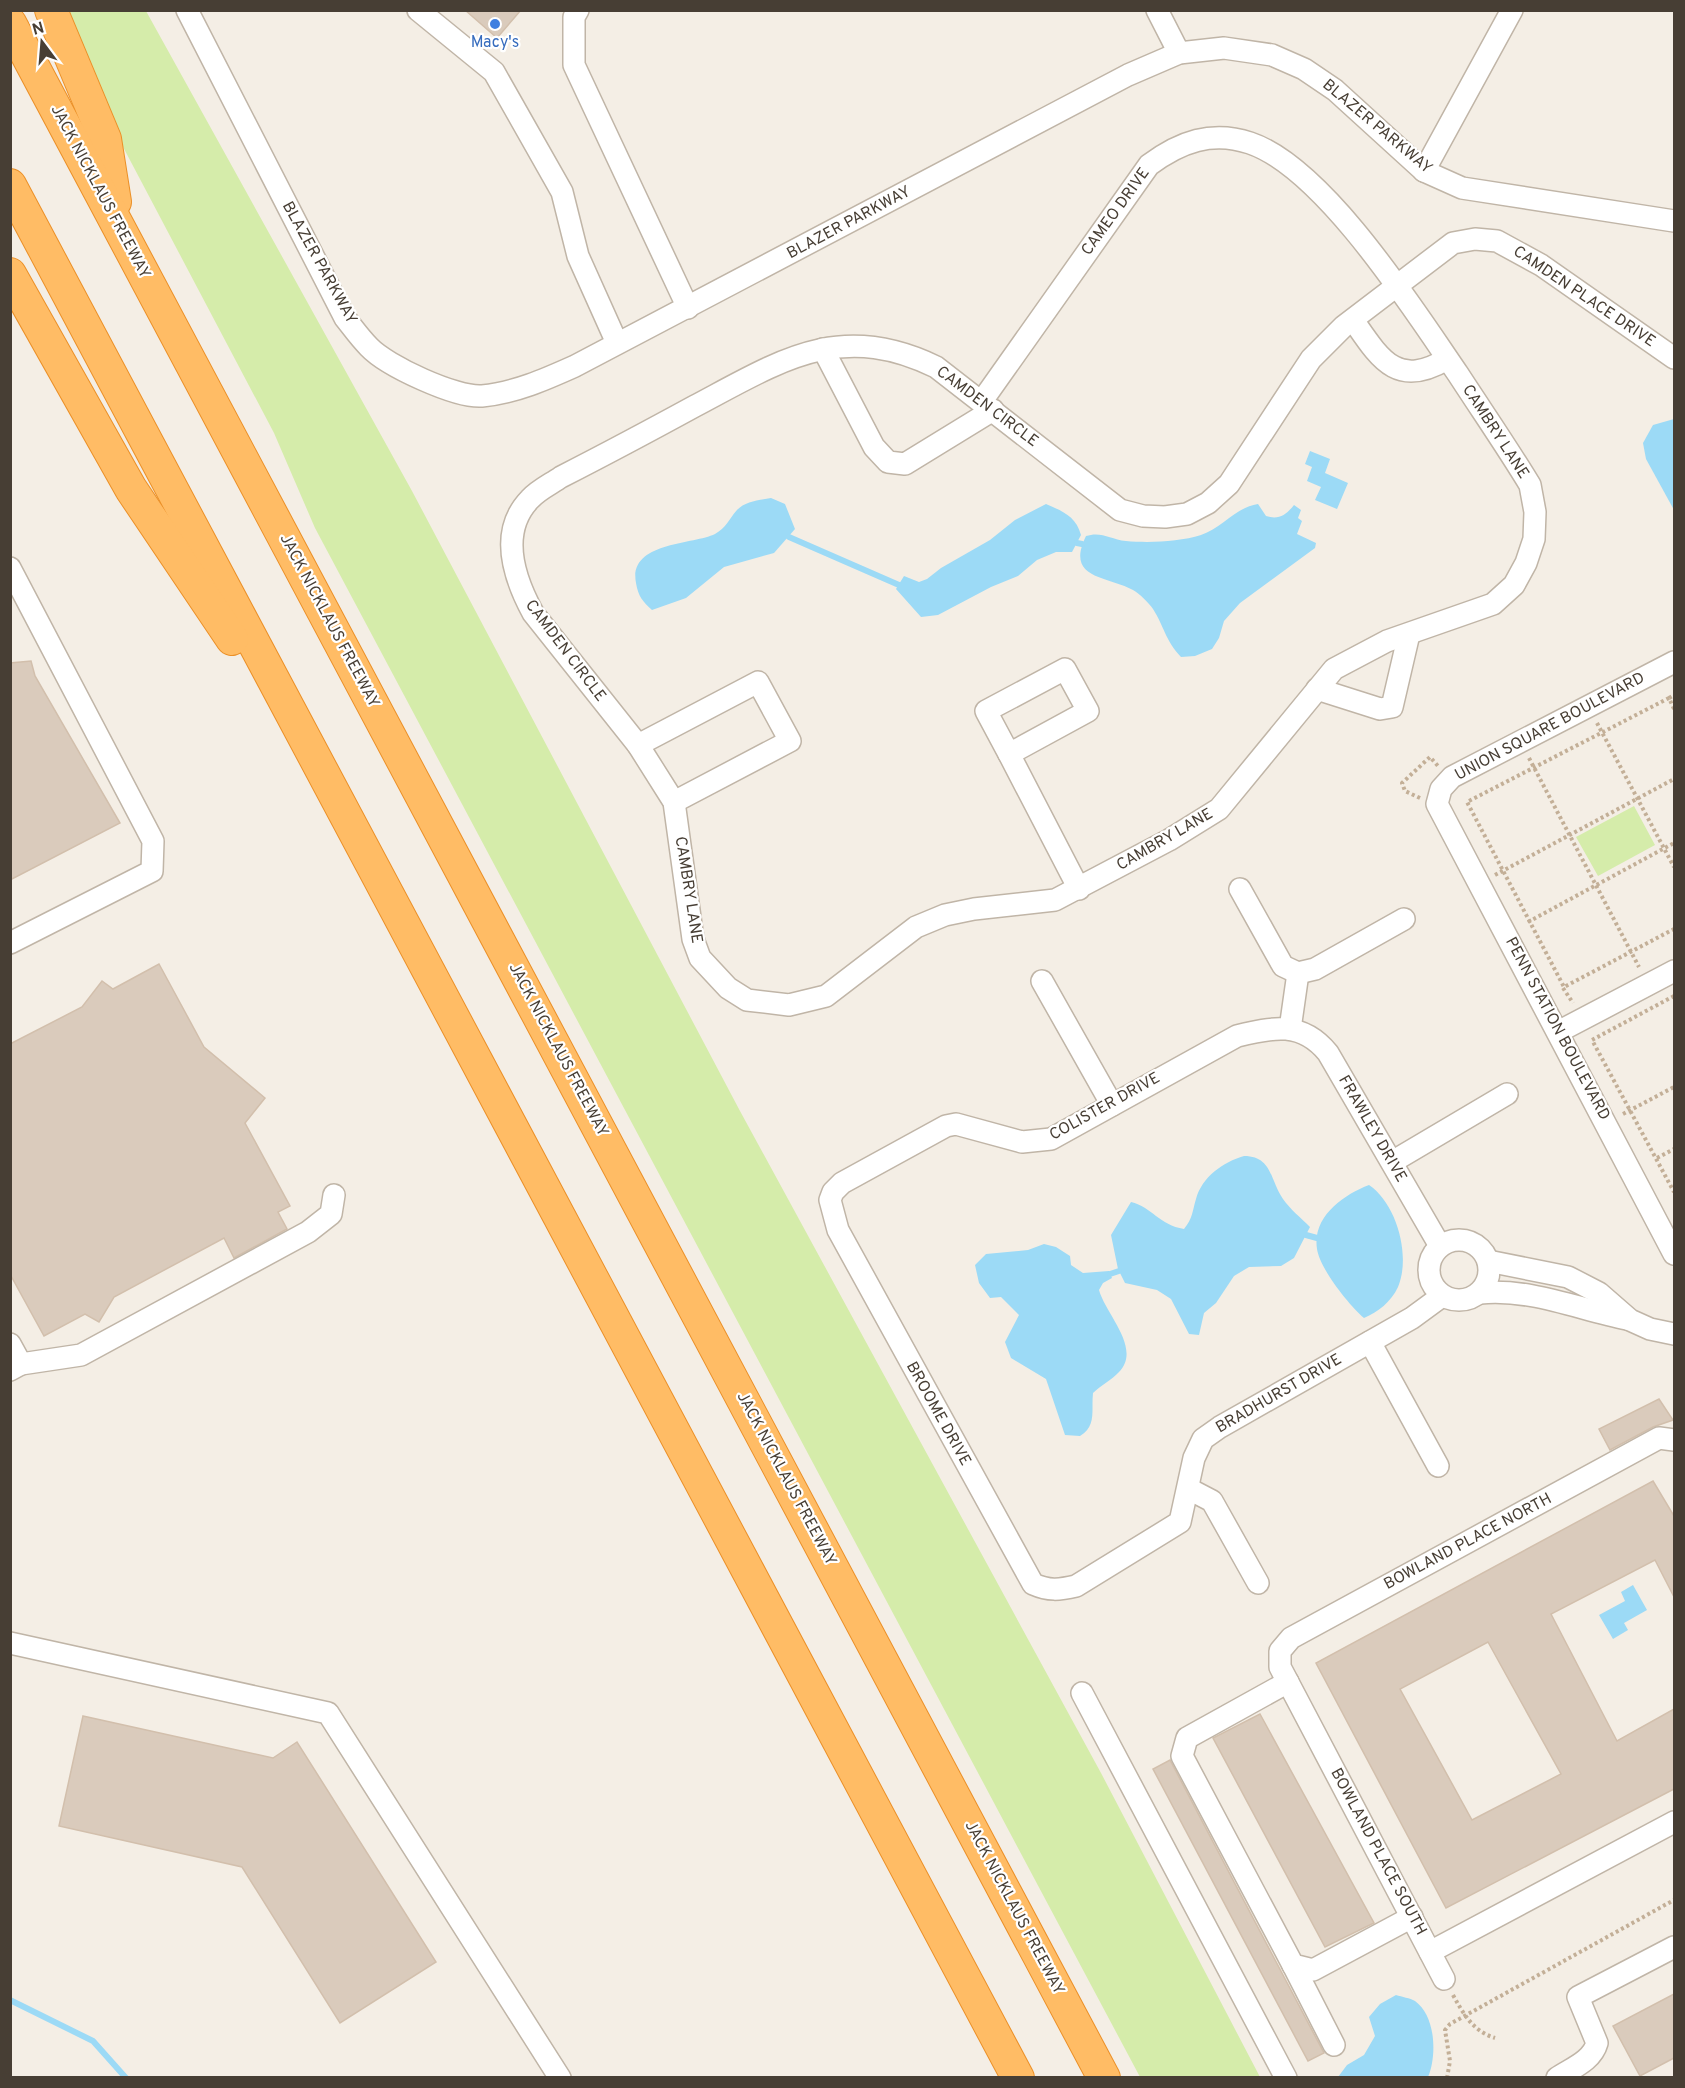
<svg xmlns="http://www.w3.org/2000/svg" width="1685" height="2088" font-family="Overpass,sans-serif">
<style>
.green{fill:#d5ecaa}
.water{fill:#9cdaf6}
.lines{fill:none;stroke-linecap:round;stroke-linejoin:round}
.stream{stroke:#9cdaf6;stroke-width:6}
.building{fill:#dacbbc;stroke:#d2bfac;stroke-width:1.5;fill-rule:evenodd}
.minor-casing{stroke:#c0b5a7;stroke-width:24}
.highway-casing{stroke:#eb9028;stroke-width:34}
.path{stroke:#c3af97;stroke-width:4;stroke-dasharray:3 3;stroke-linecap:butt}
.minor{stroke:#fff;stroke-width:21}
.highway{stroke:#ffbc65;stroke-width:32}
.shop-dot{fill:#3f7fe0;stroke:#fff;stroke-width:2}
.labels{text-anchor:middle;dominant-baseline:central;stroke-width:4.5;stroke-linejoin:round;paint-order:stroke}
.shop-label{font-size:16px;fill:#366cbe;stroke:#fff}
.street-label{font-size:16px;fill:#473e34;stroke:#fff}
</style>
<rect width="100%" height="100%" fill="#f4eee5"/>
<!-- green -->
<g class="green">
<path d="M 64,11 L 146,11 L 412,491 L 740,1111 L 1101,1773 L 1260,2077 L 1140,2077 L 315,528 L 274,433 L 122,145 Z"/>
<path d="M 1634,806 L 1655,845 L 1598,876 L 1576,837 Z"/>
</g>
<!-- water -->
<g class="water">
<path d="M 1674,419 L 1674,510 L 1646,459 L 1643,443 L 1653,425 Z"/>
<path d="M 1310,451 L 1330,459 L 1325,473 L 1348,483 L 1337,509 L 1315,500 L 1321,487 L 1307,481 L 1312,467 L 1305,464 Z"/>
<path d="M 771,498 L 785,504 L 795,529 L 774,553 L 724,567 L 686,598 L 652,610 C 643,602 638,596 636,583 C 628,542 692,545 715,534 C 726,528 729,519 737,510 C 745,501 760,500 771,498 Z"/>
<path d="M 1046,504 C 1062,511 1076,516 1081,535 L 1072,552 L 1056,552 L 1037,560 L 1018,576 L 991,587 L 938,615 L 921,617 L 896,589 L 904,576 L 919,582 L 927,579 L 941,568 L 990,540 L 1015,520 Z"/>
<path d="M 1258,504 L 1266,516 C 1279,520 1286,515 1294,505 L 1301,510 L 1298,518 L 1302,521 L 1297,534 L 1316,543 L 1315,548 L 1240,603 L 1224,621 L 1219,638 L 1212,649 L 1195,656 L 1181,657 C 1165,640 1164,626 1153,609 C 1149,603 1139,593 1133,590 C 1106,576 1065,579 1086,536 C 1101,531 1110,539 1126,541 C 1148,543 1179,542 1201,535 C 1222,528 1236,507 1258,504 Z"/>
<path d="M 1244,1156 C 1272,1156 1270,1180 1283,1199 C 1290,1209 1301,1218 1310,1227 L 1294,1258 L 1281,1266 L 1249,1267 L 1234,1276 L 1216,1303 L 1204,1313 L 1199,1335 L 1189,1334 L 1171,1299 L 1157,1290 L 1125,1283 L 1118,1269 L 1111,1235 L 1131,1202 C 1152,1207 1159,1225 1184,1229 C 1193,1218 1192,1212 1196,1199 C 1202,1177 1223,1162 1244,1156 Z"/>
<path d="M 1369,1185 C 1397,1204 1411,1256 1398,1287 C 1391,1302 1378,1312 1364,1318 C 1349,1305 1320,1269 1317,1249 C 1312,1217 1343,1195 1369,1185 Z"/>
<path d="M 1044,1244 L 1056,1247 L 1070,1256 L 1071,1265 L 1083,1273 L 1109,1271 L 1112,1278 L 1103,1283 L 1099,1290 C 1106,1315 1142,1348 1119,1372 C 1112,1380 1101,1385 1093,1393 C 1091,1410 1097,1426 1080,1436 L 1065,1435 L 1046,1379 L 1011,1358 L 1005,1342 L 1019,1315 L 1001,1297 L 990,1298 L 979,1283 L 975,1265 L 986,1254 L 1028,1250 Z"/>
<path d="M 1633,1585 L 1647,1610 L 1624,1623 L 1628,1630 L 1613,1639 L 1599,1615 L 1625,1601 L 1621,1592 Z"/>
<path d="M 1396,1995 C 1402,1997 1410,1998 1415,2001 C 1436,2016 1437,2056 1428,2077 L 1338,2077 L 1347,2065 L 1364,2055 L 1375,2036 L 1369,2017 L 1380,2004 Z"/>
</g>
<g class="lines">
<!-- stream -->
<g class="stream">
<path d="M 789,537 L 899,585"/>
<path d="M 1077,543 L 1082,544"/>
<path d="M 1306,1235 L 1317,1238"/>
<path d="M 1110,1274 L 1119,1271"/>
<path d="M 10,2000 L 93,2041 L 126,2078"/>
</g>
</g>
<!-- building -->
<g class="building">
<path d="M 465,10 L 521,10 L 497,38 Z"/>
<path d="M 31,661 L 35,676 L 120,823 L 10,880 L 10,663 Z"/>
<path d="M 159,964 L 204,1047 L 265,1098 L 245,1123 L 290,1206 L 278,1212 L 287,1229 L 234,1258 L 224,1238 L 114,1297 L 99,1322 L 85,1314 L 44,1336 L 10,1274 L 10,1044 L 82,1007 L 102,981 L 113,989 Z"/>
<path d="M 1659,1399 L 1673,1420 L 1653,1427 L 1610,1450 L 1599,1429 Z"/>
<path d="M 1653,1481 L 1674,1516 L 1674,1597 L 1655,1560 L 1551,1614 L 1617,1741 L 1674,1709 L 1674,1789 L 1446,1908 L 1316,1663 ZM 1488,1642 L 1561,1774 L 1472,1820 L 1400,1689 Z"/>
<path d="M 1260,1714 L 1374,1923 L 1325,1947 L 1213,1738 Z"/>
<path d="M 83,1716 L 273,1758 L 297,1742 L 436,1962 L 340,2023 L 242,1867 L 59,1826 Z"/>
<path d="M 1170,1760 L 1324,2053 L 1308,2061 L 1153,1769 Z"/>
<path d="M 1674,1994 L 1674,2058 L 1640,2076 L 1613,2026 Z"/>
</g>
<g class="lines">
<!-- minor casing -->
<g class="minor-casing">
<g id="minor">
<path d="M 187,10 L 345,318 C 353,328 360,338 369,347 C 387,366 456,398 482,396 C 515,393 546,379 575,366 L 1128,75 L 1179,53 L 1224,48 L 1272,55 L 1304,69 L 1335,90 L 1424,171 L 1462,188 L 1674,221"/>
<path d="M 418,10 L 494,72 L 562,192 L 578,256 L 617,343"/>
<path d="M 578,10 L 574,17 L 574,65 L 688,308"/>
<path d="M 1157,10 L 1179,53"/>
<path d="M 1424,171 L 1512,10"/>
<path d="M 1353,320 C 1380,359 1397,389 1447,359"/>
<path d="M 823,349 L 874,447 L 888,462 L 905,464 L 993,410"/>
<path d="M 982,401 L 1149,165 C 1180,142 1212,130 1250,143 C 1324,168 1414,310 1458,374 C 1482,411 1507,447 1530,485 L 1535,512 L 1534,539 L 1526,563 L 1514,585 L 1493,604 L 1387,641 L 1334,669 L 1219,809 L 1169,840 L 1055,900 L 974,909 L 945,915 L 916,927 L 826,996 L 789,1005 L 747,1000 L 728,988 L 700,958 L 693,939 L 674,802 L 638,745 L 533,613 C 514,578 498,532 530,499 C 538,490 551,484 561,477 C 606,454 651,430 695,406 C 780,361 840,320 936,367 L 1120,510 L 1143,516 L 1165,517 L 1187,514 L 1208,503 L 1229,484 L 1311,359 L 1344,326 L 1453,243 L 1475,239 L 1497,241 L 1541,265 L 1674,358"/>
<path d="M 10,568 L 153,841 L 152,871 L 10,943"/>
<path d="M 1674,662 L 1452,777 L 1441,789 L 1437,804 L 1674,1254"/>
<path d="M 1065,669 L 1088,711 L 1009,754 L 986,711 Z"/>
<path d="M 1317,689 L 1380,709 L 1392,707 L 1409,634"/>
<path d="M 638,745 L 758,682 L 790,741 L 674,802"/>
<path d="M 1009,754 L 1079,889"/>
<path d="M 1240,889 L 1283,966 L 1298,973 L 1315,969 L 1404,919"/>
<path d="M 1042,981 L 1112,1105"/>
<path d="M 1290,1029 L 1298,973"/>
<path d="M 1558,1032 L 1674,971"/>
<path d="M 1392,1162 L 1507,1094"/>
<circle cx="1459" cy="1270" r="30"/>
<path d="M 1440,1246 L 1328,1053 C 1302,1021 1273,1027 1237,1036 L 1051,1139 L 1022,1142 L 956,1124 L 946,1126 L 842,1183 L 833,1192 L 830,1200 L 838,1230 L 1033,1584 C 1049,1591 1059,1590 1076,1586 L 1180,1522 L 1194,1458 L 1203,1439 L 1220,1427 L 1412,1318 L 1442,1296"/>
<path d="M 1488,1261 L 1568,1277 L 1599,1293 L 1630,1320 L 1650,1329 L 1674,1334"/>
<path d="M 1480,1293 C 1530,1288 1578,1309 1627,1319"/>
<path d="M 1370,1342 L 1438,1466"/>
<path d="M 10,1344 L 21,1364 L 10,1370"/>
<path d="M 21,1364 L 81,1355 L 308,1232 L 331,1214 L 334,1195"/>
<path d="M 1189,1489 L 1212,1501 L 1258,1583"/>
<path d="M 10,1643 L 328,1713 L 560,2078"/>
<path d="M 1288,1682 L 1187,1738 L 1182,1756 L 1293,1965 L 1313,1970 L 1412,1917"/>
<path d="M 1082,1693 L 1286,2078"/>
<path d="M 1430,1952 L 1674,1822"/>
<path d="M 1293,1965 L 1334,2045"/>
<path d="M 1444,1979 L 1280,1667 L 1280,1651 L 1291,1638 L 1659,1438 L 1674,1440"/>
<path d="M 1557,2078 C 1572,2068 1592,2061 1597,2043 L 1578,1997 L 1674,1947"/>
</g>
</g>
<!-- highway casing -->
<g class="highway-casing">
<g id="highway">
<path d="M 51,10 L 105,139 L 115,202"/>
<path d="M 10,23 L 1104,2078"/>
<path d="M 10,185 L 1018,2078"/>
<path d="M 10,274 L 131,489 L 232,639"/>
</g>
</g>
<!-- path -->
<g class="path">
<path d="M 1669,698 L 1674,695"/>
<path d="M 1674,709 L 1669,698 L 1467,802 L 1564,987 L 1674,929"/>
<path d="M 1597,723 L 1674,867"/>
<path d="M 1529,758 L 1639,967"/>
<path d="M 1420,798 L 1405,791 L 1402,783 L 1430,757 L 1438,766"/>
<path d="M 1495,875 L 1674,779"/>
<path d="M 1528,922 L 1674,843"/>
<path d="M 1563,988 L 1573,1003"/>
<path d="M 1674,996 L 1592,1040 L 1674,1192"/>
<path d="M 1623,1114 L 1674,1087"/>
<path d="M 1657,1158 L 1674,1149"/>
<path d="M 1453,1995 C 1464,2015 1473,2031 1495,2038"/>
<path d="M 1447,2078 L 1450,2061 L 1445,2030 L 1450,2024 L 1674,1900"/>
</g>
<!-- minor -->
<use href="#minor" class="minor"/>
<!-- highway -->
<use href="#highway" class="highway"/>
</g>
<!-- markers -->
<circle class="shop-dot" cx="495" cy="24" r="6"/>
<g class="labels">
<!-- shop labels -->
<g class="shop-label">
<text x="495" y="43">Macy's</text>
</g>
<!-- street labels -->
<g class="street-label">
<text transform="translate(1377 127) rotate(40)">BLAZER PARKWAY</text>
<text transform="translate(100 192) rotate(62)">JACK NICKLAUS FREEWAY</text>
<text transform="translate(1116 212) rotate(-54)">CAMEO DRIVE</text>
<text transform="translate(849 223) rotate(-28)">BLAZER PARKWAY</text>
<text transform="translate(319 263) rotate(61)">BLAZER PARKWAY</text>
<text transform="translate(1584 297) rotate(34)">CAMDEN PLACE DRIVE</text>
<text transform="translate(987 407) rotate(37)">CAMDEN CIRCLE</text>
<text transform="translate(1495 432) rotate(57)">CAMBRY LANE</text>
<text transform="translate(329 621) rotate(62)">JACK NICKLAUS FREEWAY</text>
<text transform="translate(565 651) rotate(53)">CAMDEN CIRCLE</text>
<text transform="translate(1550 727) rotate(-28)">UNION SQUARE BOULEVARD</text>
<text transform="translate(1165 840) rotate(-30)">CAMBRY LANE</text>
<text transform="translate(688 890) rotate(81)">CAMBRY LANE</text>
<text transform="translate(1557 1029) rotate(62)">PENN STATION BOULEVARD</text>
<text transform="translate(558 1050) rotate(62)">JACK NICKLAUS FREEWAY</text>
<text transform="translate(1105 1107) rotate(-29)">COLISTER DRIVE</text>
<text transform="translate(1372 1129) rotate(60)">FRAWLEY DRIVE</text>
<text transform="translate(1279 1394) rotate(-30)">BRADHURST DRIVE</text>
<text transform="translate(938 1414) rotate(61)">BROOME DRIVE</text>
<text transform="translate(786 1479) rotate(62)">JACK NICKLAUS FREEWAY</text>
<text transform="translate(1468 1542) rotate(-28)">BOWLAND PLACE NORTH</text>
<text transform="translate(1378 1852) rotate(62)">BOWLAND PLACE SOUTH</text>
<text transform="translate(1014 1908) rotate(62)">JACK NICKLAUS FREEWAY</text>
</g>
</g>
<!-- border -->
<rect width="1685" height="2088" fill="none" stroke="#473e34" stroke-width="24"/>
<!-- north arrow -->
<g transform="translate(42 42) rotate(344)" stroke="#ffffff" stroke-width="4.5" paint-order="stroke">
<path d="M0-4.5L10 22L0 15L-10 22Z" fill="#473e34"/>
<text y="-9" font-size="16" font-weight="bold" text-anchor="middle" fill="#473e34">N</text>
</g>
</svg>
